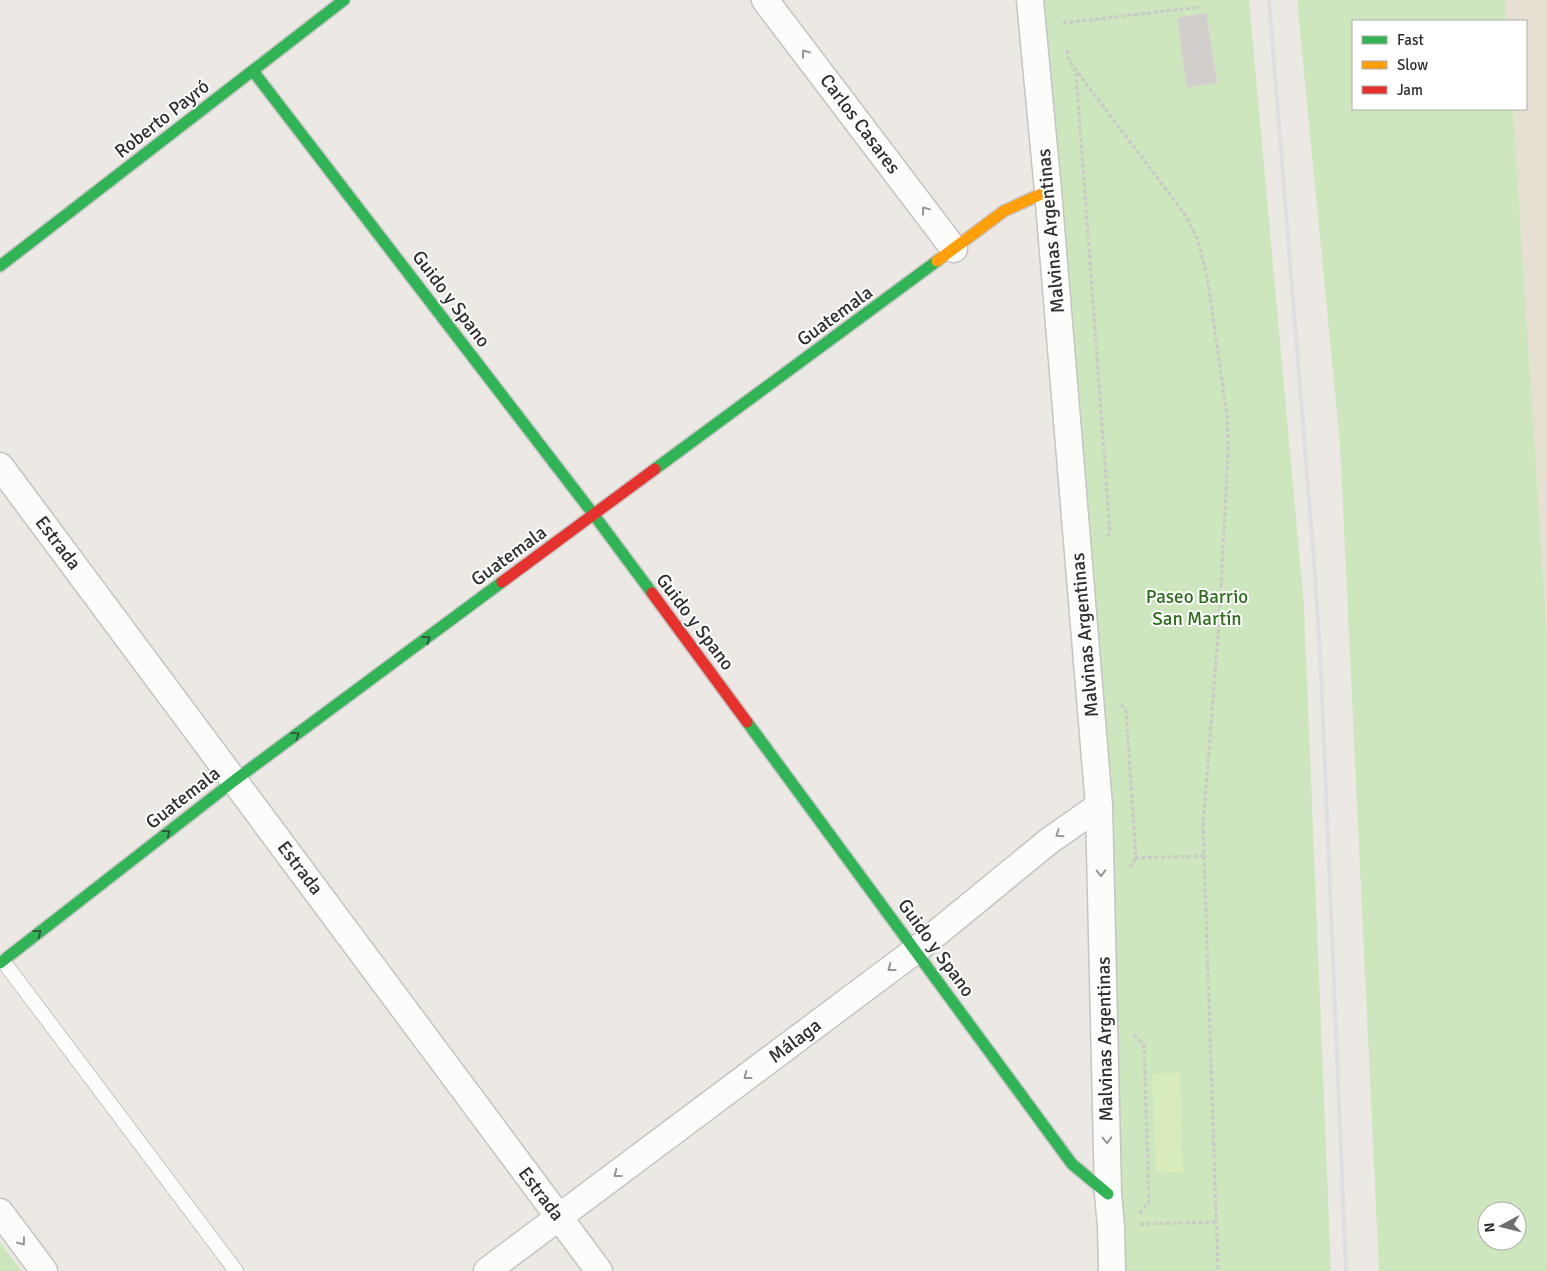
<svg xmlns="http://www.w3.org/2000/svg" width="1547" height="1271" font-family="Signika,sans-serif">
<style>
.education{fill:#e6e0d3}
.green{fill:#cee6be;fill-rule:evenodd}
.pitch{fill:#d9eabb}
.building{fill:#d1cecb;stroke:#d7d4d0}
.lines{fill:none;stroke-linecap:round;stroke-linejoin:round}
.lane-casing{stroke:#c5c4c5;stroke-width:16}
.street-casing{stroke:#c5c4c5;stroke-width:29}
.fast-casing{stroke:#c5c4c5;stroke-width:14}
.slow-casing{stroke:#c5c4c5;stroke-width:14}
.jam-casing{stroke:#c5c4c5;stroke-width:14}
.path{stroke:#c9c9c8;stroke-width:3;stroke-dasharray:4 2.5;stroke-linecap:butt}
.lane{stroke:#fcfcfb;stroke-width:14}
.street{stroke:#fcfcfb;stroke-width:26}
.fast{stroke:#30b455;stroke-width:11}
.slow{stroke:#ff9f0a;stroke-width:11}
.jam{stroke:#e5322d;stroke-width:11}
.rail{stroke:#dfdfe1;stroke-width:4}
.oneway{stroke:#959594}
.oneway2{stroke:#2f5d3c}
.labels{text-anchor:middle;dominant-baseline:central;stroke-width:4;stroke-linejoin:round;paint-order:stroke}
.street-label{font-size:19px;fill:#2e2e2e;stroke:#fff}
.park-label{font-size:19px;fill:#2c6e1b;stroke:#fff}
</style>
<rect width="100%" height="100%" fill="#ece8e4"/>
<!-- education -->
<path class="education" d="M 1505,0 L 1547,0 L 1547,637 L 1513,109 L 1526,109 L 1526,21 L 1507,21 Z"/>
<!-- green -->
<g class="green">
<path d="M 1039,0 L 1249,0 L 1304,606 L 1331,1271 L 1122,1271 Z"/>
<path d="M 1297,0 L 1505,0 L 1507,21 L 1353,21 L 1353,109 L 1513,109 L 1547,637 L 1547,1271 L 1379,1271 L 1340,444 ZM 1487,1211 L 1517,1211 L 1517,1241 L 1487,1241 Z"/>
<path d="M 0,1242 L 22,1271 L 0,1271 Z"/>
</g>
<!-- pitch -->
<g class="pitch">
<path d="M 1180,1073 L 1182,1122 L 1154,1123 L 1152,1074 Z"/>
<path d="M 1181,1123 L 1183,1172 L 1156,1173 L 1154,1124 Z"/>
</g>
<!-- building -->
<path class="building" d="M 1206,13 L 1217,83 L 1187,87 L 1177,18 Z"/>
<g class="lines">
<!-- lane casing -->
<g class="lane-casing">
<path id="lane" d="M 3,961 L 236,1271"/>
</g>
<!-- street casing -->
<g class="street-casing">
<g id="street">
<path d="M 765,0 L 954,249"/>
<path d="M 1030,0 L 1048,191 L 1099,806 L 1108,1194 L 1111,1226 L 1112,1271"/>
<path d="M 0,466 L 599,1271"/>
<path d="M 0,1212 L 44,1271"/>
<path d="M 487,1271 L 916,950 L 1049,841 L 1099,806"/>
</g>
</g>
<!-- fast casing -->
<g class="fast-casing">
<g id="fast">
<path d="M 253,71 L 594,515 L 652,593"/>
<path d="M 0,266 L 344,0"/>
<path d="M 655,469 L 937,261"/>
<path d="M 747,722 L 1072,1164 L 1108,1194"/>
<path d="M 0,963 L 235,780 L 502,582"/>
</g>
</g>
<!-- slow casing -->
<g class="slow-casing">
<path id="slow" d="M 937,261 L 1004,211 L 1048,191"/>
</g>
<!-- jam casing -->
<g class="jam-casing">
<g id="jam">
<path d="M 502,582 L 655,469"/>
<path d="M 652,593 L 747,722"/>
</g>
</g>
<!-- path -->
<g class="path">
<path d="M 1063,23 L 1200,7"/>
<path d="M 1067,50 L 1069,61 L 1184,213 L 1198,240 L 1207,276 L 1227,416 L 1228,453 L 1219,624 L 1203,825 L 1218,1271"/>
<path d="M 1076,73 L 1110,533 L 1106,538"/>
<path d="M 1121,705 L 1126,709 L 1136,858 L 1130,867"/>
<path d="M 1135,858 L 1204,856"/>
<path d="M 1134,1035 L 1144,1045 L 1149,1202 L 1139,1214"/>
<path d="M 1140,1224 L 1217,1222"/>
</g>
<!-- lane -->
<use href="#lane" class="lane"/>
<!-- street -->
<use href="#street" class="street"/>
<!-- fast -->
<use href="#fast" class="fast"/>
<!-- slow -->
<use href="#slow" class="slow"/>
<!-- jam -->
<use href="#jam" class="jam"/>
<!-- rail -->
<path class="rail" d="M 1269,0 L 1315,574 L 1321,672 L 1346,1271"/>
</g>
<!-- one-way arrows -->
<defs><path id="oneway-chevron" d="M-2-3.5L2.5 0L-2 3.5" fill="none" stroke-width="1.6" stroke-linecap="round" stroke-linejoin="round" transform="scale(1.25)"/></defs>
<g class="oneway">
<use href="#oneway-chevron" transform="translate(805 53) rotate(-127)"/>
<use href="#oneway-chevron" transform="translate(925 210) rotate(-127)"/>
<use href="#oneway-chevron" transform="translate(1059 834) rotate(146)"/>
<use href="#oneway-chevron" transform="translate(1101 873) rotate(89)"/>
<use href="#oneway-chevron" transform="translate(891 968) rotate(143)"/>
<use href="#oneway-chevron" transform="translate(747 1076) rotate(143)"/>
<use href="#oneway-chevron" transform="translate(1107 1140) rotate(89)"/>
<use href="#oneway-chevron" transform="translate(617 1174) rotate(143)"/>
<use href="#oneway-chevron" transform="translate(22 1242) rotate(53)"/>
</g>
<g class="oneway2">
<use href="#oneway-chevron" transform="translate(427 639) rotate(-36)"/>
<use href="#oneway-chevron" transform="translate(296 735) rotate(-36)"/>
<use href="#oneway-chevron" transform="translate(167 833) rotate(-38)"/>
<use href="#oneway-chevron" transform="translate(38 933) rotate(-38)"/>
</g>
<g class="labels">
<!-- street labels -->
<g class="street-label">
<text transform="translate(162 119) rotate(-38)">Roberto Payró</text>
<text transform="translate(860 124) rotate(53)">Carlos Casares</text>
<text transform="translate(1051 231) rotate(-95)">Malvinas Argentinas</text>
<text transform="translate(451 299) rotate(53)">Guido y Spano</text>
<text transform="translate(835 316) rotate(-36)">Guatemala</text>
<text transform="translate(58 543) rotate(53)">Estrada</text>
<text transform="translate(509 556) rotate(-36)">Guatemala</text>
<text transform="translate(695 622) rotate(53)">Guido y Spano</text>
<text transform="translate(1085 635) rotate(-95)">Malvinas Argentinas</text>
<text transform="translate(183 798) rotate(-38)">Guatemala</text>
<text transform="translate(300 868) rotate(53)">Estrada</text>
<text transform="translate(936 948) rotate(54)">Guido y Spano</text>
<text transform="translate(1105 1039) rotate(-91)">Malvinas Argentinas</text>
<text transform="translate(795 1041) rotate(-37)">Málaga</text>
<text transform="translate(541 1194) rotate(53)">Estrada</text>
</g>
<!-- park labels -->
<g class="park-label">
<text x="1197" y="597">Paseo Barrio<tspan x="1197" dy="22">San Martín</tspan></text>
</g>
</g>
<!-- legend -->
<rect x="1352" y="20" width="175" height="90" fill="#ffffff" stroke="#ababab"/>
<rect x="1362" y="36" width="25" height="8" fill="#30b455" stroke="#ababab"/>
<text x="1397" y="45" font-size="15" fill="#2e2e2e">Fast</text>
<rect x="1362" y="61" width="25" height="8" fill="#ff9f0a" stroke="#ababab"/>
<text x="1397" y="70" font-size="15" fill="#2e2e2e">Slow</text>
<rect x="1362" y="86" width="25" height="8" fill="#e5322d" stroke="#ababab"/>
<text x="1397" y="95" font-size="15" fill="#2e2e2e">Jam</text>
<!-- north arrow -->
<g transform="translate(1502 1226) rotate(263)"><circle r="24" fill="#ffffff" stroke="#ababab"/>
<path d="M0-4L9 19L0 12L-9 19Z" fill="#706f6e"/>
<text y="-8" font-size="14" font-weight="bold" text-anchor="middle" fill="#2e2e2e">N</text>
</g>
</svg>
